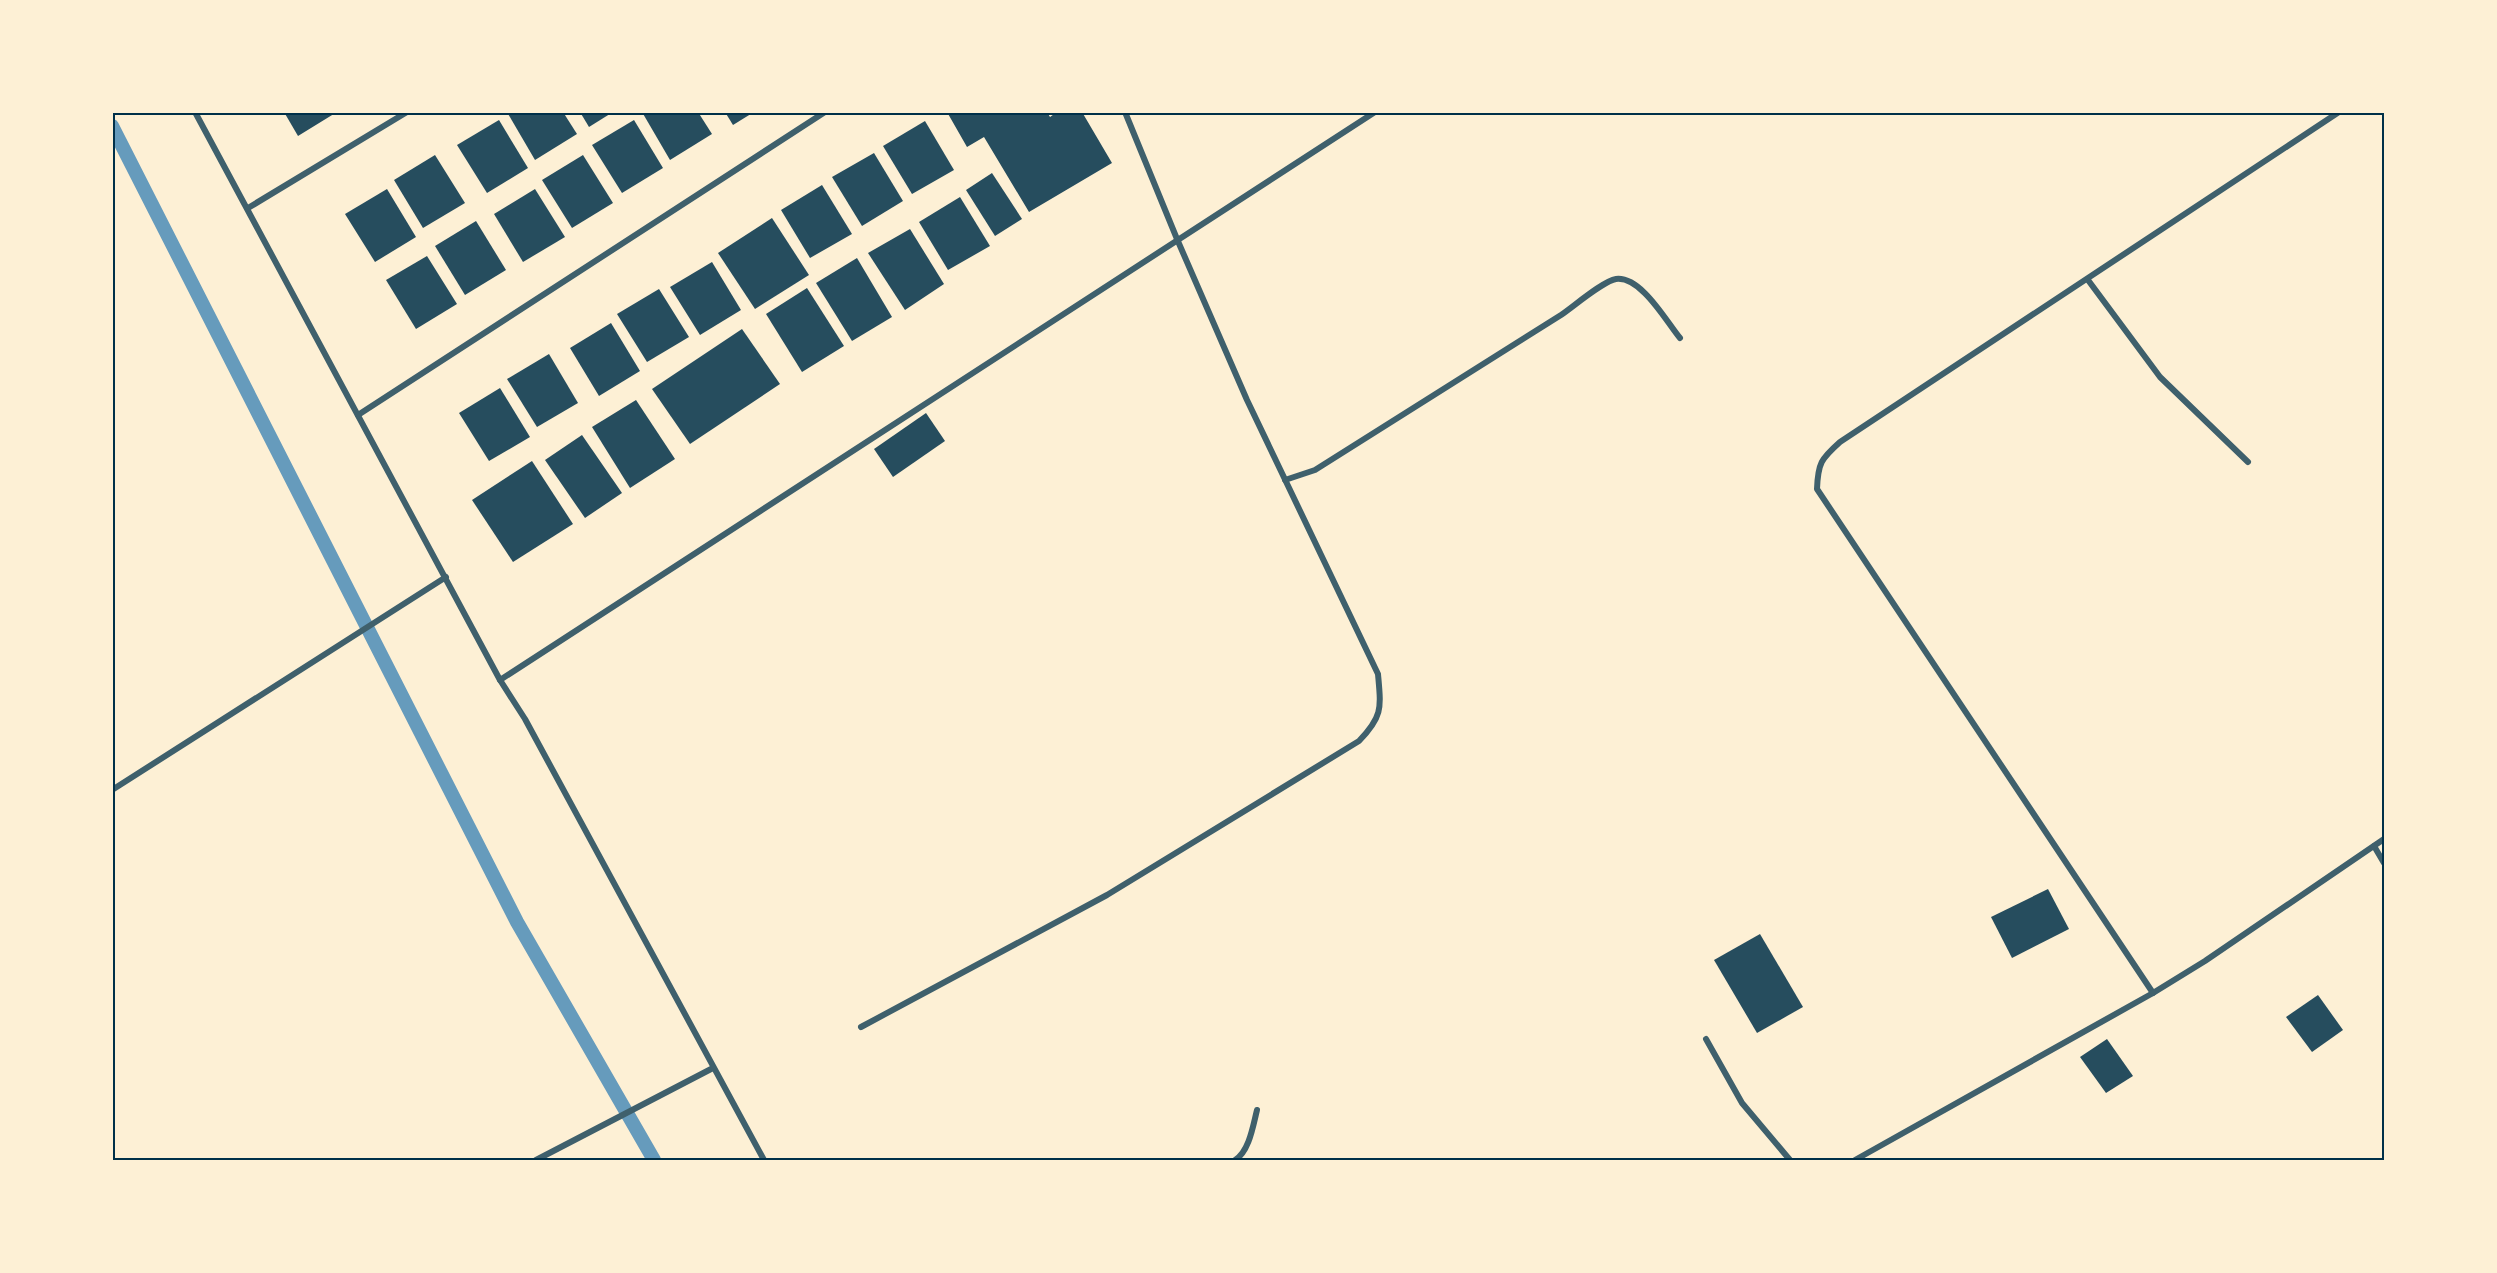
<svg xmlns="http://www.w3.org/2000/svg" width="2497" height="1273" font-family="Raleway,sans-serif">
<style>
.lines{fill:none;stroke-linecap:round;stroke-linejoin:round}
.stream{stroke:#669bbc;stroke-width:14}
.building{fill:#264d5e}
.minor{stroke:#3f606c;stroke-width:6}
.neatline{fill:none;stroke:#003049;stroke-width:2}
</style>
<rect width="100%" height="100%" fill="#fdf0d5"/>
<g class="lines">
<!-- stream -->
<path class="stream" d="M 112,126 L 517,922 L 654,1160"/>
</g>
<!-- building -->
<g class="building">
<path d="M 284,112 L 337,112 L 298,136 Z"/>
<path d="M 507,112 L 563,112 L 577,134 L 535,160 Z"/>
<path d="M 580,112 L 613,112 L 589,127 Z"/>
<path d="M 642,112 L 698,112 L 712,134 L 670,160 Z"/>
<path d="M 725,112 L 754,112 L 733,125 Z"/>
<path d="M 947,112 L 1047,112 L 1050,117 L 1057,112 L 1082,112 L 1112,163 L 1029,212 L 984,137 L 967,147 Z"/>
<path d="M 499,120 L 528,168 L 487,193 L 457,145 Z"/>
<path d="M 634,120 L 663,168 L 622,193 L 592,145 Z"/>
<path d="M 925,121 L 954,170 L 912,194 L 883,146 Z"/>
<path d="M 874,153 L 903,201 L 862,226 L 832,177 Z"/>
<path d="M 435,155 L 465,203 L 423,228 L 394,180 Z"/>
<path d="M 583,155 L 613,203 L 572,228 L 542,180 Z"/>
<path d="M 992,173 L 1022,219 L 995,236 L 966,190 Z"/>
<path d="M 822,185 L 852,234 L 810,258 L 781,210 Z"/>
<path d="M 387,189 L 416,237 L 375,262 L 345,214 Z"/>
<path d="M 535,189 L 565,237 L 523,262 L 494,214 Z"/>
<path d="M 960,197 L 990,246 L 948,270 L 919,222 Z"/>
<path d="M 772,218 L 809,275 L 755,309 L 718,253 Z"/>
<path d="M 476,221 L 506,270 L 465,295 L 435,246 Z"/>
<path d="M 910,229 L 944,284 L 905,310 L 868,253 Z"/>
<path d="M 427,256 L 457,304 L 416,329 L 386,280 Z"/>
<path d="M 857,258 L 892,317 L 852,341 L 816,283 Z"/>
<path d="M 712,262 L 741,310 L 700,335 L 670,287 Z"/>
<path d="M 807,288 L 844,346 L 802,372 L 766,314 Z"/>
<path d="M 659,289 L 689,337 L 647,362 L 617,314 Z"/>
<path d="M 611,323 L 640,371 L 599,396 L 570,348 Z"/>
<path d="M 742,329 L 780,384 L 690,444 L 652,389 Z"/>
<path d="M 549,354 L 578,403 L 537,427 L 507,379 Z"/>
<path d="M 500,388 L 530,437 L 489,461 L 459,413 Z"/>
<path d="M 636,400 L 675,459 L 630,488 L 592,427 Z"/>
<path d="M 926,413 L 945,441 L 893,477 L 874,449 Z"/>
<path d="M 582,435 L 622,493 L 585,518 L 545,460 Z"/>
<path d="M 532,461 L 573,524 L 513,562 L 472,500 Z"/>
<path d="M 2048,889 L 2069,929 L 2012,958 L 1991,917 Z"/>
<path d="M 1760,934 L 1803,1007 L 1757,1033 L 1714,960 Z"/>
<path d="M 2318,995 L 2343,1030 L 2312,1052 L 2286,1017 Z"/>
<path d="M 2107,1039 L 2133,1076 L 2106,1093 L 2080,1057 Z"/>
</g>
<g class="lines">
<!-- minor -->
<g class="minor">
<path d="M 195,112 L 500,680 L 525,719 L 764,1160"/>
<path d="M 248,208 L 407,112"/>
<path d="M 2088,280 L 2160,377 L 2248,462"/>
<path d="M 358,415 L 825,112"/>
<path d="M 1285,480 L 1315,470 L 1561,315 C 1573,307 1603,281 1616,279 C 1641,276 1666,321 1680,338"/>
<path d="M 500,680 L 1375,112"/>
<path d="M 112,790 L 446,577"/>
<path d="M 2374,846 L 2384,863"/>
<path d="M 2153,993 L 1817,489 C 1818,463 1821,459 1840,442 L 2339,112"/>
<path d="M 861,1027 L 1107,895 L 1359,741 C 1383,716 1381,708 1378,674 L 1247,400 L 1177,239 L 1125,112"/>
<path d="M 1706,1039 L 1742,1103 L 1790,1160"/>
<path d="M 536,1160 L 713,1068"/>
<path d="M 1235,1160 C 1249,1152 1253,1126 1257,1110"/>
<path d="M 1855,1160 L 2153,993 L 2205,961 L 2384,839"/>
</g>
</g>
<!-- border -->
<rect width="2497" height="1273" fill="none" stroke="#fdf0d5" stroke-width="228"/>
<rect x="114" y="114" width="2269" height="1045" class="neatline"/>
</svg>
